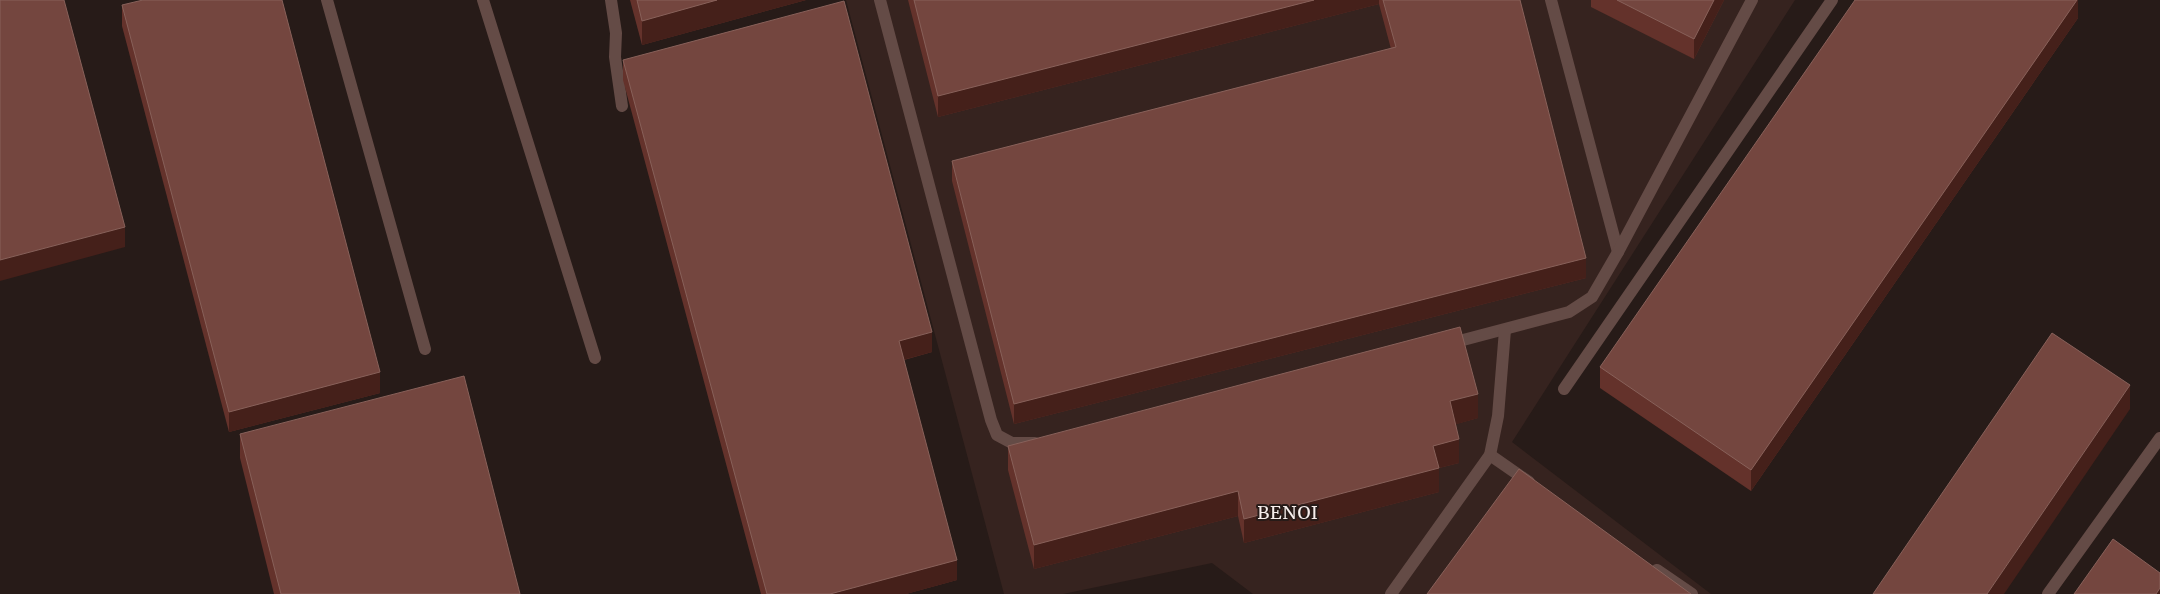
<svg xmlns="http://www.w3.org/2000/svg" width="2160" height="594" font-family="Merriweather,serif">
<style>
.built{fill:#36231f}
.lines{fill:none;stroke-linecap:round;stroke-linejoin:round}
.lane{stroke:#644b46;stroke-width:12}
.wall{fill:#64322b}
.shaded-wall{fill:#45201a}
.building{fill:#74463f;stroke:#88615a}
.labels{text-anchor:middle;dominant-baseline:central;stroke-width:4;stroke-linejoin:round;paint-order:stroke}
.neighbourhood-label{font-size:18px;letter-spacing:1px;fill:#f7eeec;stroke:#271b18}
</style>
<rect width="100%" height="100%" fill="#271b18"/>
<!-- built -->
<path class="built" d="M 846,0 L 1795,0 L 1512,442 L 1711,594 L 1253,594 L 1212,563 L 1063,594 L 1004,594 Z"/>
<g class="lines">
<!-- lane -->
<g class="lane">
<path d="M 327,0 L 425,349"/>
<path d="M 483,0 L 595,358"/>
<path d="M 611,0 L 616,33 L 615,57 L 622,106"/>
<path d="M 880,0 L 991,420 L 997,435 L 1012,443 L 1035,443"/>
<path d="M 1551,0 L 1618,252"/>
<path d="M 1448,344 L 1569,312 L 1592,297 L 1618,252 L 1752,0"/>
<path d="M 1564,389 L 1832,0"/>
<path d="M 1490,455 L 1529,482"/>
<path d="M 1657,570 L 1692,594"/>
<path d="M 1391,594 L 1490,455 L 1498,416 L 1505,330"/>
<path d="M 2048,594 L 2160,438"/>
</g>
</g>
<!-- wall -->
<g class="wall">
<path d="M 630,0 L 806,0 L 642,45 Z"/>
<path d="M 908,0 L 1520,0 L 1586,278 L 1014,424 L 952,181 L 952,161 L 1391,49 L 1379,4 L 938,117 Z"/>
<path d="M 1591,0 L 1724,0 L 1694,59 L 1591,7 Z"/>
<path d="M 2078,0 L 2078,18 L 1751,491 L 1600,388 L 1600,367 Z"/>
<path d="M 122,5 L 380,393 L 229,432 L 122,26 Z"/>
<path d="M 623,60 L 932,352 L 904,360 L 957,580 L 906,594 L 761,594 L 623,80 Z"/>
<path d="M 1478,418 L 1456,424 L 1459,463 L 1439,468 L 1439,492 L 1244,543 L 1238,516 L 1034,569 L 1008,470 L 1008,446 Z"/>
<path d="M 240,434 L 520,594 L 274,594 L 240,458 Z"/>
</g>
<!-- shaded-wall -->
<g class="shaded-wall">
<path d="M 717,0 L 806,0 L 642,45 L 642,21 Z"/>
<path d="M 1314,0 L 1379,0 L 1379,4 L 938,117 L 938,96 Z"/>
<path d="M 1714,0 L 1724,0 L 1694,59 L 1694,39 Z"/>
<path d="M 2077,0 L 2078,0 L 2078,18 L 1751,491 L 1751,470 Z"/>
<path d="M 125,227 L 125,247 L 0,281 L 0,260 Z"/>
<path d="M 1586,258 L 1586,278 L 1014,424 L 1014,404 Z"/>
<path d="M 932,332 L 932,352 L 899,361 L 899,341 Z"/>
<path d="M 380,372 L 380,393 L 229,432 L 229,412 Z"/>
<path d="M 2130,385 L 2130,409 L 2004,594 L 1987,594 Z"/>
<path d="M 1478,394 L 1478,418 L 1450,426 L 1450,401 Z"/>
<path d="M 1459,439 L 1459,463 L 1439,468 L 1439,492 L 1244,543 L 1244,519 L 1433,446 Z"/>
<path d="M 1238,491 L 1238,516 L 1034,569 L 1034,545 Z"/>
<path d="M 957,560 L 957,580 L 906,594 L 830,594 Z"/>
<path d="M 2160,588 L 2160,594 L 2156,594 Z"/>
</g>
<!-- building -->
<g class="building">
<path d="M 0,0 L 64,0 L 125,227 L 0,260 Z"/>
<path d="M 143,0 L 282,0 L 380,372 L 229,412 L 122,5 Z"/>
<path d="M 637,0 L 717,0 L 642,21 Z"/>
<path d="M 914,0 L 1314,0 L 938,96 Z"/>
<path d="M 1383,0 L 1520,0 L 1586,258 L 1014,404 L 952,161 L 1396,47 Z"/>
<path d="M 1617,0 L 1714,0 L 1694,39 Z"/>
<path d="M 1855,0 L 2077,0 L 1751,470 L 1600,367 Z"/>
<path d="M 844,1 L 932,332 L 899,341 L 957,560 L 830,594 L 767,594 L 623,60 Z"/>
<path d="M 1460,327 L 1478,394 L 1450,401 L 1459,439 L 1433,446 L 1439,468 L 1244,519 L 1238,491 L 1034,545 L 1008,446 Z"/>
<path d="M 2052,333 L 2130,385 L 1987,594 L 1873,594 Z"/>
<path d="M 464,376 L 520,594 L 281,594 L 240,434 Z"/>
<path d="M 1519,469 L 1691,594 L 1427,594 Z"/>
<path d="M 2113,539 L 2160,573 L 2160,588 L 2156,594 L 2074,594 Z"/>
</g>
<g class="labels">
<!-- neighbourhood labels -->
<g class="neighbourhood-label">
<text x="1288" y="512">BENOI</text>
</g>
</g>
</svg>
